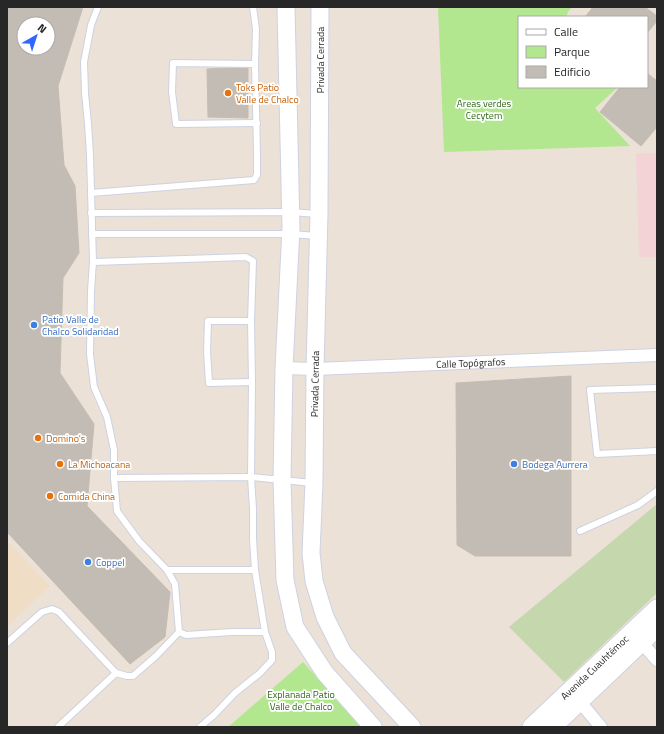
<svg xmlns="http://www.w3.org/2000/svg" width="664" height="734" font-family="'Titillium Web',sans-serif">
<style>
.education{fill:#efdec5}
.medical{fill:#f4d3d7}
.green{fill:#b3e78f}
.cemetery{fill:#c4d7ad}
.building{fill:#c2bcb4;stroke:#c6bdb1;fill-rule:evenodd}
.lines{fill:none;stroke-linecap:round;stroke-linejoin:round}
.lane-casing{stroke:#cdd2e2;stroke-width:8}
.street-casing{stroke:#cdd2e2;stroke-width:14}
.secondary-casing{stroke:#cdd2e2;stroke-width:19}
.lane{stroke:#fff;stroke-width:6}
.street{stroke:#fff;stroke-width:12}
.secondary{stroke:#fff;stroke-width:17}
.food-dot{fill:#e8710a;stroke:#fff;stroke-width:1.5}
.shop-dot{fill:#3f7fe0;stroke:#fff;stroke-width:1.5}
.labels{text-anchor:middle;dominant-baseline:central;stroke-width:3.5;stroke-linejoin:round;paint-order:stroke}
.street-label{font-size:10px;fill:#272727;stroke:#fff}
.food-label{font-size:10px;fill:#c56008;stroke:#fff;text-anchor:start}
.park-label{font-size:10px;fill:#2b6814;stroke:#fff}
.shop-label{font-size:10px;fill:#366cbe;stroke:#fff;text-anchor:start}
</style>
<rect width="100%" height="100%" fill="#ebe1d7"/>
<!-- education -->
<path class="education" d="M 7,541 L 50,586 L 7,626 Z"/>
<!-- medical -->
<path class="medical" d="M 636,153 L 657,153 L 657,257 L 639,257 Z"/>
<!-- green -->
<g class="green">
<path d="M 438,7 L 572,7 L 568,12 L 566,17 L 519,17 L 519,87 L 616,87 L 617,88 L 595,108 L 630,146 L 444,152 Z"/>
<path d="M 303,662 L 362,727 L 228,727 Z"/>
</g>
<!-- cemetery -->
<path class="cemetery" d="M 657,504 L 657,593 L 564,682 L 509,627 Z"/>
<!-- building -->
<g class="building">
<path d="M 7,7 L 83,7 L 58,86 L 64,165 L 75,186 L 79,253 L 63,278 L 60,373 L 94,424 L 87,506 L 170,592 L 165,637 L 130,664 L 7,532 ZM 24,24 L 48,24 L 48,48 L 24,48 Z"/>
<path d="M 593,7 L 645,7 L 657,16 L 657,21 L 647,33 L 647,17 L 585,17 Z"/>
<path d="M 226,68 L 248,68 L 248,118 L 208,117 L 207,69 Z"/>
<path d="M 647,73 L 657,81 L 657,127 L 641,146 L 600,112 L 620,87 L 647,87 Z"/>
<path d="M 571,376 L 571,556 L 475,556 L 457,545 L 456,383 Z"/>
</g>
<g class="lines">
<!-- lane casing -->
<g class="lane-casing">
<g id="lane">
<path d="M 255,64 L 173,63 L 172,92 L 176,124 L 257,123"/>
<path d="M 91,193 L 254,180 L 257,175 L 257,153 L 255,64 L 256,29 L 253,7"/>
<path d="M 91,213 L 290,212 L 318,214"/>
<path d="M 92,234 L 290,234 L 318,236"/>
<path d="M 93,262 L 246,257 L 253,261 L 251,321 L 252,382 L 251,477 L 253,509 L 253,539 L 255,570 L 265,632 L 272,652 L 272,660 L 260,673 L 235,693 L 214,715 L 200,727"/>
<path d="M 251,321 L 208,321 L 207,351 L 209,383 L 252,382"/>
<path d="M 657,388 L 590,390 L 597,454 L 657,451"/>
<path d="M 114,478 L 251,477 L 313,483"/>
<path d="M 580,531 L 638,505 L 657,491"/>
<path d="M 167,570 L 255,570"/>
<path d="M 179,632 L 186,635 L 232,632 L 265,632"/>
<path d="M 7,643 L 42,612 L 52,609 L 59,612 L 116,673 L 127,676 L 133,676 L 156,656 L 179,632 L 175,584 L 167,570 L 139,541 L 117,511 L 114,478 L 114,450 L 107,417 L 94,387 L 90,354 L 91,291 L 93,262 L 90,155 L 88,124 L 85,93 L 84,62 L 91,25 L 98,7"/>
<path d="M 58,727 L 116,673"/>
</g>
</g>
<!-- street casing -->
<g class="street-casing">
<g id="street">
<path id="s1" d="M 284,368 L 315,369 L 657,355"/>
<path d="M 641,642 L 657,660"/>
<path d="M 580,702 L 601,727"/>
</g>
</g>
<!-- secondary casing -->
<g class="secondary-casing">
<g id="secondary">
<path d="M 286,7 L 291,228 L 284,368 L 282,480 L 285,580 L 295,627 L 325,673 L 373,727"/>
<path d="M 320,7 L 319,214 L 315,369 L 314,483 L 311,553 L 314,581 L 325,617 L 343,653 L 412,727"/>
<path id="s2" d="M 531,727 L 657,608"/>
<path d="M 553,727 L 657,628"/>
</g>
</g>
<!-- lane -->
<use href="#lane" class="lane"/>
<!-- street -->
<use href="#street" class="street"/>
<!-- secondary -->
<use href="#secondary" class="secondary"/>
</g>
<!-- markers -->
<g class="food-dot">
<circle cx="228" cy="93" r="4"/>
<circle cx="38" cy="438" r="4"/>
<circle cx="60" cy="464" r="4"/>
<circle cx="50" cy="496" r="4"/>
</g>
<g class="shop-dot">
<circle cx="34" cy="325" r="4"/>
<circle cx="514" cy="464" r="4"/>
<circle cx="88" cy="562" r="4"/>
</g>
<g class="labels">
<!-- street labels -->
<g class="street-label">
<text transform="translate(320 60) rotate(-90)">Privada Cerrada</text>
<text stroke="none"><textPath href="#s1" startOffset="187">Calle Topógrafos</textPath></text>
<text transform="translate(315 384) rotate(-89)">Privada Cerrada</text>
<text stroke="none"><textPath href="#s2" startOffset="87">Avenida Cuauhtémoc</textPath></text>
</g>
<!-- food labels -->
<g class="food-label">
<text x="236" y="87">Toks Patio<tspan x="236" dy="12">Valle de Chalco</tspan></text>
<text x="46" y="438">Domino's</text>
<text x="68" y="464">La Michoacana</text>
<text x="58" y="496">Comida China</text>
</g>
<!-- park labels -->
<g class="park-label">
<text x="484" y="103">Areas verdes<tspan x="484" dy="12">Cecytem</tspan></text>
<text x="301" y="694">Explanada Patio<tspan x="301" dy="12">Valle de Chalco</tspan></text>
</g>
<!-- shop labels -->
<g class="shop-label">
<text x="42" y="319">Patio Valle de<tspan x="42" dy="12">Chalco Solidaridad</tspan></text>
<text x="522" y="464">Bodega Aurrera</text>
<text x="96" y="562">Coppel</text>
</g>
</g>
<!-- border -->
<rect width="664" height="734" fill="none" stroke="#272727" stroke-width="16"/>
<!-- legend -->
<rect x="518" y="16" width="130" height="72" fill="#ffffff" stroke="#a9a9a9"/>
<rect x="526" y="29" width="20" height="6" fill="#ffffff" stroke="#a9a9a9"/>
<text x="554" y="36" font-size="12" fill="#272727">Calle</text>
<rect x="526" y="46" width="20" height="12" fill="#b3e78f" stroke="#a9a9a9"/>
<text x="554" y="56" font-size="12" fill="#272727">Parque</text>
<rect x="526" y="66" width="20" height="12" fill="#c2bcb4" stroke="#a9a9a9"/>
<text x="554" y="76" font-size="12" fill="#272727">Edificio</text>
<!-- north arrow -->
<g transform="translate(36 36) rotate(39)"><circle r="19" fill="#ffffff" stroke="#a9a9a9"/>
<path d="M0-3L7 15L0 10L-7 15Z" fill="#3166ff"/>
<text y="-6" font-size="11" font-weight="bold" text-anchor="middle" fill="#272727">N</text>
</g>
</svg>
